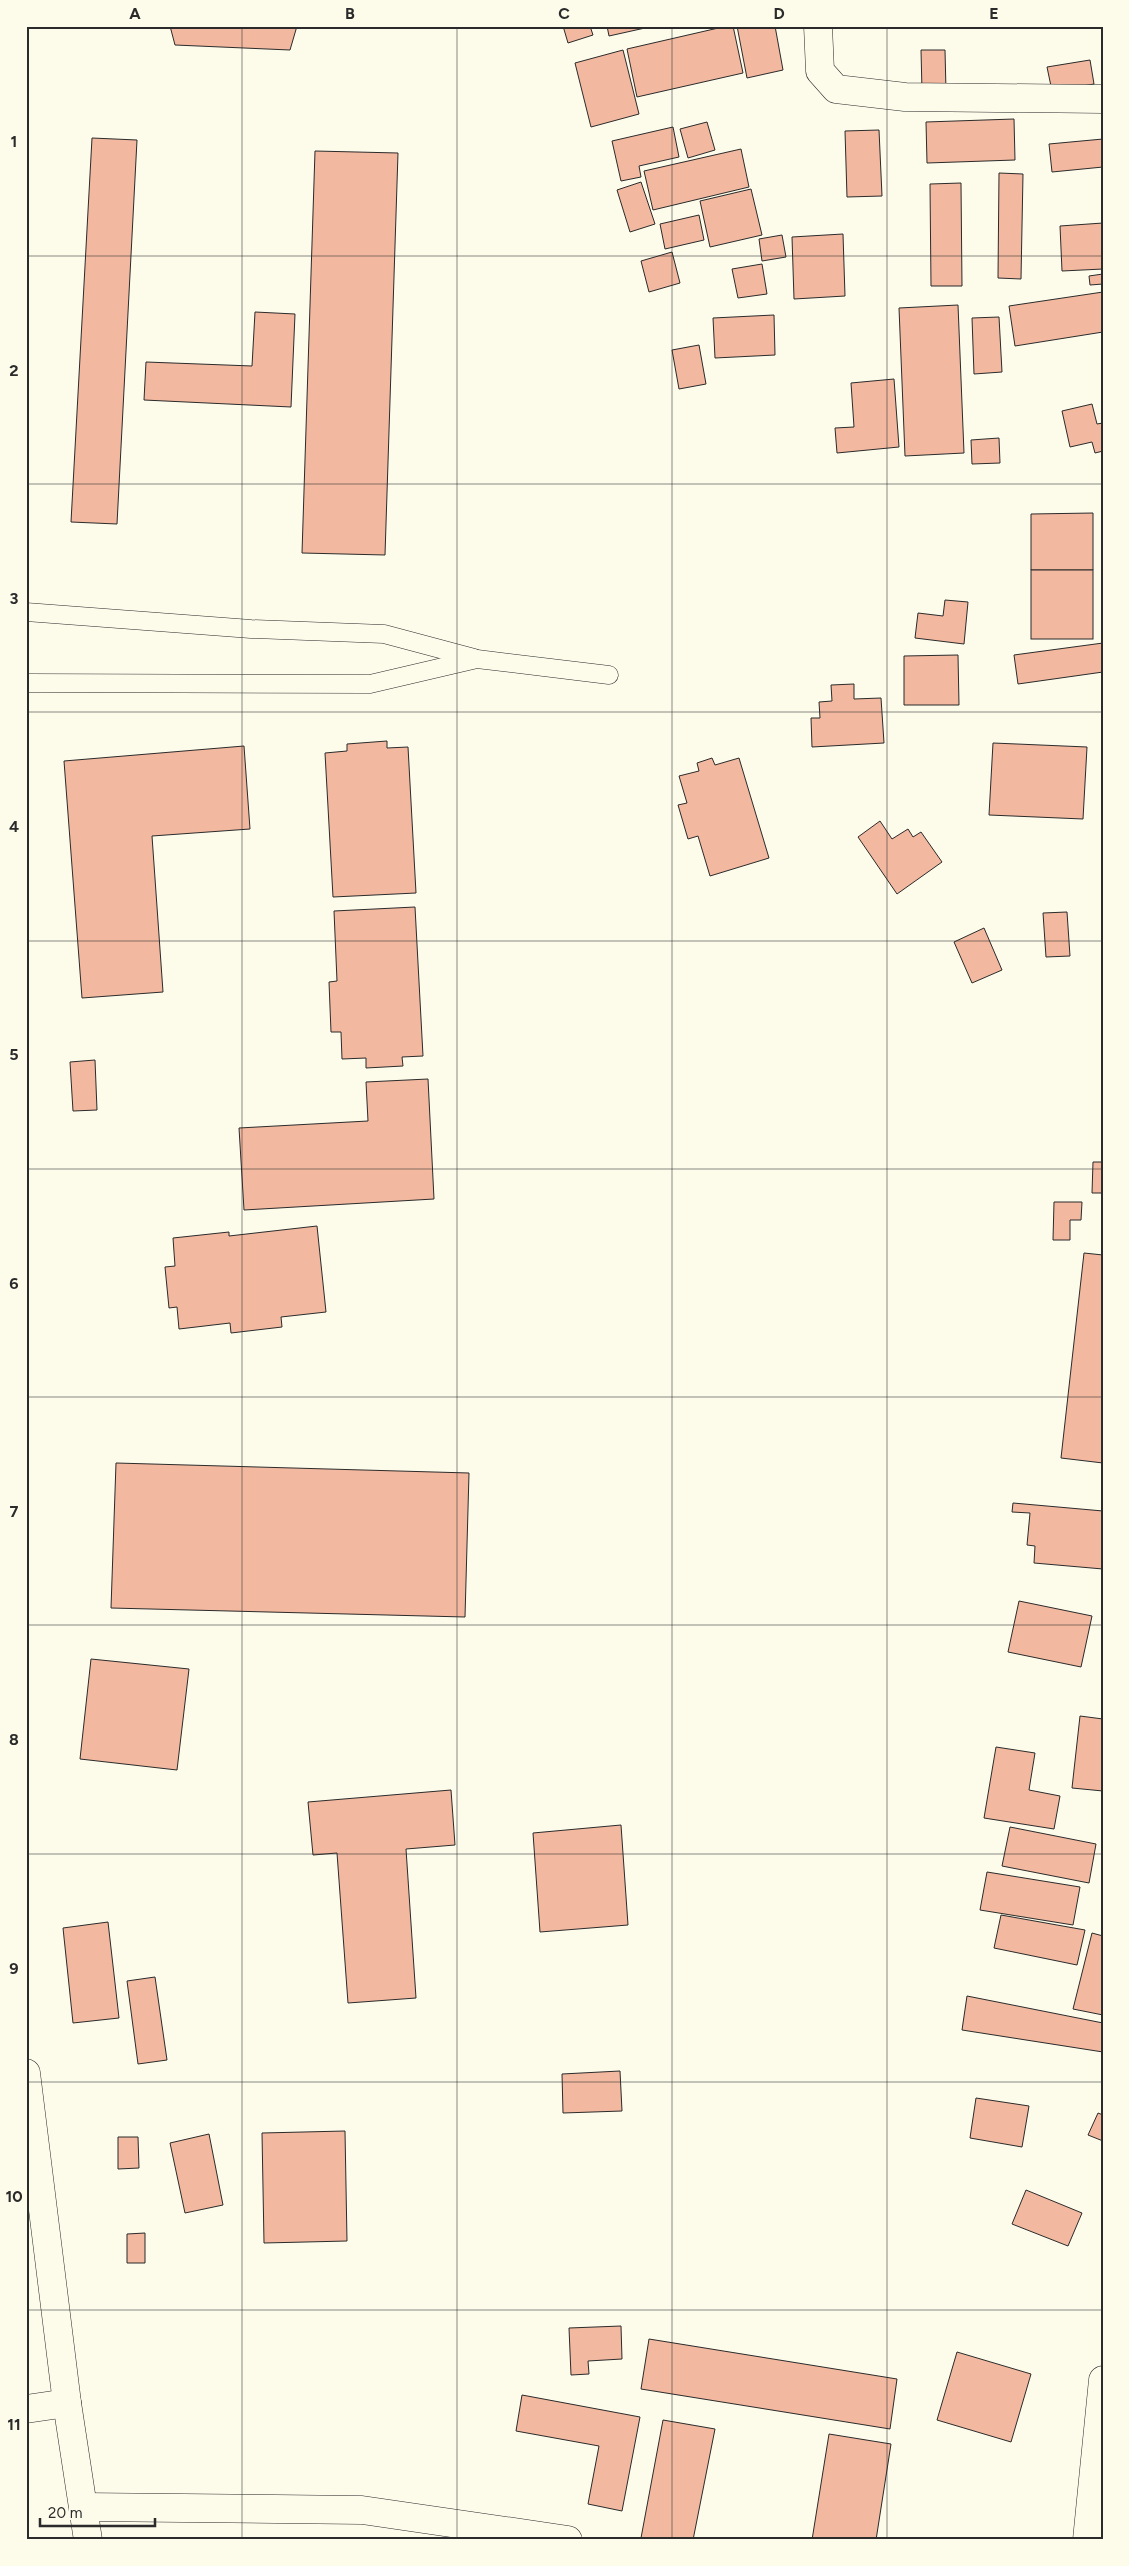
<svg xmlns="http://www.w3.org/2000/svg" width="1129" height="2566" font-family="Figtree,sans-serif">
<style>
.building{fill:#f2b8a0;stroke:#2b2b2b}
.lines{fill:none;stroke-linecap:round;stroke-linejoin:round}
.service-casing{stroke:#2b2b2b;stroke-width:19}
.minor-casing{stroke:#2b2b2b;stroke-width:29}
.tertiary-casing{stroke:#2b2b2b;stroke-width:29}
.service{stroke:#fdfbea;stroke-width:18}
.minor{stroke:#fdfbea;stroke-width:28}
.tertiary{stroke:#fdfbea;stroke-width:28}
.grid{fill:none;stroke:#2b2b2b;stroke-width:1;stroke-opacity:0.55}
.neatline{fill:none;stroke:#2b2b2b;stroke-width:2}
.grid-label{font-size:16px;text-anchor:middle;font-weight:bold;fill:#2b2b2b}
</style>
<rect width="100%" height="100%" fill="#fdfbea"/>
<!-- building -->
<g class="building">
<path d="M 170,26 L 297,26 L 290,50 L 175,45 Z"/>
<path d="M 563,26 L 590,26 L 593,35 L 568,43 Z"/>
<path d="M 607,26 L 654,26 L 609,36 Z"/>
<path d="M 727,26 L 733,26 L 743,73 L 637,97 L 627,49 Z"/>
<path d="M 737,26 L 775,26 L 783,70 L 747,78 Z"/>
<path d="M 623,50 L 639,114 L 591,127 L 575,63 Z"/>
<path d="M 921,50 L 945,50 L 946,91 L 922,91 Z"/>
<path d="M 1090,60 L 1094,84 L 1052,91 L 1047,67 Z"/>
<path d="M 1014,119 L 1015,160 L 927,163 L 926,122 Z"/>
<path d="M 707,122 L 715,150 L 688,158 L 680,129 Z"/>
<path d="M 673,127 L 679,157 L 639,166 L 641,177 L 621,181 L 612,141 Z"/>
<path d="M 879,130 L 882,196 L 847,197 L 845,131 Z"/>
<path d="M 92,138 L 137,140 L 117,524 L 71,522 Z"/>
<path d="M 1103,139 L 1103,167 L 1052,172 L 1049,144 Z"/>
<path d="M 741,149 L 749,187 L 653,210 L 644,171 Z"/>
<path d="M 315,151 L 398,153 L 385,555 L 302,553 Z"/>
<path d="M 999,173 L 1023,174 L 1021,279 L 998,278 Z"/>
<path d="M 641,182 L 655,224 L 630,232 L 617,190 Z"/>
<path d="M 961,183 L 962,286 L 931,286 L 930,184 Z"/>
<path d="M 751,189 L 762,235 L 710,247 L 700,201 Z"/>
<path d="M 699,215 L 704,240 L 665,249 L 660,224 Z"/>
<path d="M 1103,223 L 1103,269 L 1062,271 L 1060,226 Z"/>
<path d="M 843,234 L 845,296 L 794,299 L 792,237 Z"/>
<path d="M 782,235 L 786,257 L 762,261 L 759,239 Z"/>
<path d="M 672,252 L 680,283 L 649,292 L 641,261 Z"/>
<path d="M 762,264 L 767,294 L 738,298 L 732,269 Z"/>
<path d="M 1103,274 L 1103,284 L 1090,285 L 1089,276 Z"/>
<path d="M 1103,292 L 1103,332 L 1015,346 L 1009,306 Z"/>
<path d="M 958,305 L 964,453 L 905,456 L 899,308 Z"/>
<path d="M 255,312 L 295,314 L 291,407 L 144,400 L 146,362 L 252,366 Z"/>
<path d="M 774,315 L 775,355 L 715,358 L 713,318 Z"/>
<path d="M 999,317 L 1002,372 L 974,374 L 972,318 Z"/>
<path d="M 699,345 L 706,384 L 679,389 L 672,350 Z"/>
<path d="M 894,379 L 899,447 L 837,453 L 835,428 L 854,427 L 851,383 Z"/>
<path d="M 1092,404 L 1097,424 L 1103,423 L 1103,451 L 1095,453 L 1092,442 L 1070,447 L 1062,411 Z"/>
<path d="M 999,438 L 1000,463 L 972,464 L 971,440 Z"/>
<path d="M 1093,513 L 1093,570 L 1031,570 L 1031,514 Z"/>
<rect x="1031" y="570" width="62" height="69"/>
<path d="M 945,600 L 968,602 L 964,644 L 915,638 L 918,613 L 943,616 Z"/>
<path d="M 1103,643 L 1103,672 L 1018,684 L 1014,655 Z"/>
<path d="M 958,655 L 959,705 L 904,705 L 904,656 Z"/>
<path d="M 854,684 L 854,699 L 881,698 L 884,743 L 812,747 L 811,718 L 820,718 L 819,702 L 832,701 L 831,685 Z"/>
<path d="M 387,741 L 387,748 L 408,747 L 416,893 L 333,897 L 325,753 L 347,751 L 347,744 Z"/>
<path d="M 993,743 L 1087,747 L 1083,819 L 989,815 Z"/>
<path d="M 244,746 L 250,829 L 152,836 L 163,992 L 82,998 L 64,761 Z"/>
<path d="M 712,758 L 715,765 L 739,758 L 769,858 L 710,876 L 698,836 L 688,839 L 678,805 L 687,803 L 679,776 L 699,771 L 697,763 Z"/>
<path d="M 880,821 L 892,839 L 908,829 L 913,837 L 921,832 L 942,862 L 897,894 L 858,837 Z"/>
<path d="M 415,907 L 423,1056 L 402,1057 L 403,1066 L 366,1068 L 366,1058 L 342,1059 L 341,1032 L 331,1032 L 329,982 L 337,981 L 334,911 Z"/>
<path d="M 1067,912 L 1070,956 L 1046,957 L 1043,913 Z"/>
<path d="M 984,928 L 1002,970 L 972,983 L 954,942 Z"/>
<path d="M 95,1060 L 97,1110 L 73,1111 L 70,1062 Z"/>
<path d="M 428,1079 L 434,1199 L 244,1210 L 239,1128 L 368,1121 L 366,1082 Z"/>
<path d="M 1093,1162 L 1103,1162 L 1103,1193 L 1092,1193 Z"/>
<path d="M 1054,1202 L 1082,1202 L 1081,1220 L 1070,1220 L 1070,1240 L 1053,1240 Z"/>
<path d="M 317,1226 L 326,1312 L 281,1317 L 282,1327 L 231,1333 L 230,1323 L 179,1329 L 177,1307 L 169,1308 L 165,1267 L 175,1266 L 173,1238 L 229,1232 L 229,1236 Z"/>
<path d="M 1084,1253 L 1103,1255 L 1103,1463 L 1061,1458 Z"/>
<path d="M 116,1463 L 469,1473 L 465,1617 L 111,1608 Z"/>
<path d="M 1013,1503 L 1103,1511 L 1103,1569 L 1034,1563 L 1035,1546 L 1027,1545 L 1030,1513 L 1012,1512 Z"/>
<path d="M 1019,1601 L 1092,1616 L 1081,1667 L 1008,1652 Z"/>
<path d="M 91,1659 L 189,1669 L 177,1770 L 80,1759 Z"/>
<path d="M 1080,1716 L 1103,1719 L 1103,1791 L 1072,1788 Z"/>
<path d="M 996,1747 L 1035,1753 L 1029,1790 L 1060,1796 L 1054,1829 L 984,1818 Z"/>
<path d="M 451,1790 L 455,1845 L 406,1849 L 416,1998 L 348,2003 L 337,1853 L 313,1855 L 308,1802 Z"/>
<path d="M 621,1825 L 628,1925 L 540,1932 L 533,1833 Z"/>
<path d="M 1010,1827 L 1096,1844 L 1089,1883 L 1002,1866 Z"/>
<path d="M 987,1872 L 1080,1887 L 1073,1925 L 980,1910 Z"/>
<path d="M 1001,1915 L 1085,1930 L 1077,1965 L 994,1948 Z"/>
<path d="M 108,1922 L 119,2018 L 73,2023 L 63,1928 Z"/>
<path d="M 1092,1933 L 1103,1936 L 1103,2015 L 1073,2009 Z"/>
<path d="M 155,1977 L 167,2060 L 138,2064 L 127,1981 Z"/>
<path d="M 967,1996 L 1103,2023 L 1103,2052 L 962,2030 Z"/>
<path d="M 620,2071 L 622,2111 L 563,2113 L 562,2074 Z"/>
<path d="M 976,2098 L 1029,2106 L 1022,2147 L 970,2138 Z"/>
<path d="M 1098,2113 L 1103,2115 L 1103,2141 L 1088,2135 Z"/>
<path d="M 345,2131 L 347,2241 L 264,2243 L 262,2133 Z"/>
<path d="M 209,2134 L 223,2205 L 185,2213 L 170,2143 Z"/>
<path d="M 118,2137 L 138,2137 L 139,2168 L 118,2169 Z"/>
<path d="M 1026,2190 L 1082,2213 L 1068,2246 L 1012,2224 Z"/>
<path d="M 145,2233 L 145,2263 L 127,2263 L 127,2234 Z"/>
<path d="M 621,2326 L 622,2359 L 588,2361 L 589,2374 L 571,2375 L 569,2328 Z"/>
<path d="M 649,2339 L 897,2379 L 890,2429 L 641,2389 Z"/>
<path d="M 957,2352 L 1031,2374 L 1011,2442 L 937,2420 Z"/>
<path d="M 522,2395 L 640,2417 L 622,2511 L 588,2504 L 599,2446 L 516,2431 Z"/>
<path d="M 663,2420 L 715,2429 L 693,2540 L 641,2538 Z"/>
<path d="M 829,2434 L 891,2444 L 876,2540 L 812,2540 Z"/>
</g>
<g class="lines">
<!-- service casing -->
<g class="service-casing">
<g id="service">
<path d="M 26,612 L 251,629 L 384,634 L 474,658"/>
<path d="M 26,683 L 370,684 L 477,659 L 609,675"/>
</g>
</g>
<!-- minor casing -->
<g class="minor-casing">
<g id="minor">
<path d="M 818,26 L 820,71 L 836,89 L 905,97 L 1103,99"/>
<path d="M 26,2409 L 67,2403"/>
<path d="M 84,2507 L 362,2510 L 568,2540"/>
<path d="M 1087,2540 L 1103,2380"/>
</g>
</g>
<!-- tertiary casing -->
<g class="tertiary-casing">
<path id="tertiary" d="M 26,2073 L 67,2403 L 88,2540"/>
</g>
<!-- service -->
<use href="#service" class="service"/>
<!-- minor -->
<use href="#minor" class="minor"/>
<!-- tertiary -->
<use href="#tertiary" class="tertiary"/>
</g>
<!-- grid -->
<path class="grid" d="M 242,26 L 242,2540M 457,26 L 457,2540M 672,26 L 672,2540M 887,26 L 887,2540M 26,256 L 1103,256M 26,484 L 1103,484M 26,712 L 1103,712M 26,941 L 1103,941M 26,1169 L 1103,1169M 26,1397 L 1103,1397M 26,1625 L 1103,1625M 26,1854 L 1103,1854M 26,2082 L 1103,2082M 26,2310 L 1103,2310"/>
<!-- border -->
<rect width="1129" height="2566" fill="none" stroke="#fdfbea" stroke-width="55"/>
<!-- scale -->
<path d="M40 2518v8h115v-8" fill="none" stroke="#2b2b2b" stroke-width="2.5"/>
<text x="48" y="2518" font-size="15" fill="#2b2b2b" stroke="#fdfbea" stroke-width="4" paint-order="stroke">20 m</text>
<rect x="28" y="28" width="1074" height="2510" class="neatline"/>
<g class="grid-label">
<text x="135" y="19">A</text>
<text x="350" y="19">B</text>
<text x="564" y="19">C</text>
<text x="779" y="19">D</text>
<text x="994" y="19">E</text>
<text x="14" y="147">1</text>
<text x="14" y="376">2</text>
<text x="14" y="604">3</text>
<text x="14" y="832">4</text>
<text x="14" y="1060">5</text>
<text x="14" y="1289">6</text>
<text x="14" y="1517">7</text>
<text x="14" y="1745">8</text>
<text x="14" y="1974">9</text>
<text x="14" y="2202">10</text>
<text x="14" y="2430">11</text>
</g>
</svg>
